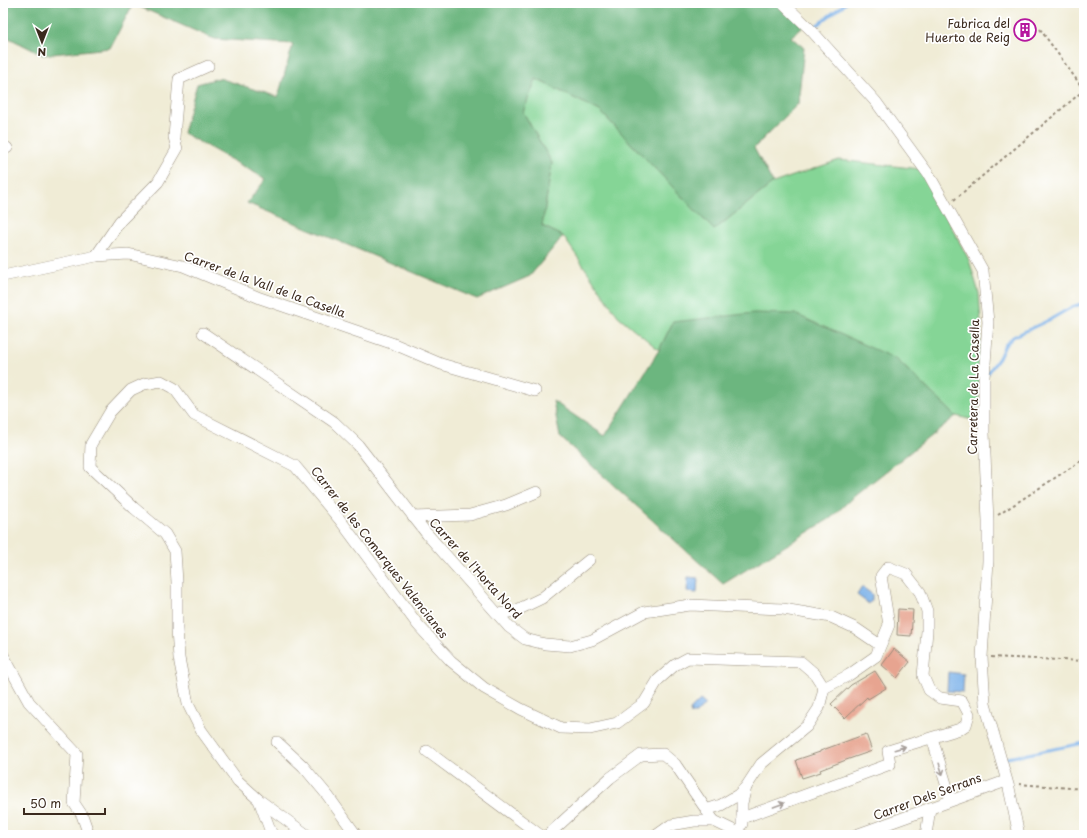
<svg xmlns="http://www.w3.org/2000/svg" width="1087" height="838" font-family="'Playpen Sans',sans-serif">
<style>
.green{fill:#85d596;stroke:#60805a}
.forest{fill:#6cb67f;stroke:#54704e}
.water{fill:#7ab1e9;stroke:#5a6e84}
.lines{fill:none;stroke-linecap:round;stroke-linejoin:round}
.stream{stroke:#7ab1e9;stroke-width:3}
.building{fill:#e7a490}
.minor-casing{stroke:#968b7a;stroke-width:12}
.path{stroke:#968b7a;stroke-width:2;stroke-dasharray:3 3;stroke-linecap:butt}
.minor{stroke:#fff;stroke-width:11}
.oneway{stroke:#a79f9a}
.labels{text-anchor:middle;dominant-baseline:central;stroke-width:3.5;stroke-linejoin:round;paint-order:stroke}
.poi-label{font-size:12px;fill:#3b2a1e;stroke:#fff;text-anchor:end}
.street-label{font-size:12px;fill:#3b2a1e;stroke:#fff}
</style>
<rect width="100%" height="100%" fill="#fff"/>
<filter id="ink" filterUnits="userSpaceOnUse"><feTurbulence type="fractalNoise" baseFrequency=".025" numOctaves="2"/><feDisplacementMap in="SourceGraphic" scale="8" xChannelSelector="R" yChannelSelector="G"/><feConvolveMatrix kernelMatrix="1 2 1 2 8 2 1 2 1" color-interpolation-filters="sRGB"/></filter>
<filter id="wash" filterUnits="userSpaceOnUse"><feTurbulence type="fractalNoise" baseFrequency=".012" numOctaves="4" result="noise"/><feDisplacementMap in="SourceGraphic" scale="16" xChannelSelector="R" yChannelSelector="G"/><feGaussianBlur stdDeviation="0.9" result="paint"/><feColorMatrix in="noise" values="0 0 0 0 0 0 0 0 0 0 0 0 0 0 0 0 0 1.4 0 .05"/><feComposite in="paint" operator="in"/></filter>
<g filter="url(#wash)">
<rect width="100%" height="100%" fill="#f0ecd6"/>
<!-- green -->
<path class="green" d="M 536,79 L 600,111 L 714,230 L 773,183 L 839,160 L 921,169 L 969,260 L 979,293 L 981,323 L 978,421 L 956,416 L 896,359 L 673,322 L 659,350 L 618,316 L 563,236 L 542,226 L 552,163 L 523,112 Z"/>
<!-- forest -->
<g class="forest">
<path d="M 3,3 L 777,3 L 803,26 L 791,37 L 804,48 L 798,104 L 754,148 L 773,183 L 714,230 L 600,111 L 536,79 L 523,112 L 552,163 L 542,226 L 563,236 L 530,276 L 477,299 L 247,203 L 266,179 L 183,133 L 197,84 L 219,78 L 278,97 L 293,44 L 214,39 L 133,4 L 110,48 L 43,55 L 3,35 Z"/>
<path d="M 754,313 L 795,314 L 896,359 L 956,416 L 852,498 L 831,518 L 723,584 L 560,437 L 553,401 L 605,436 L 659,350 L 673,322 Z"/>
</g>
<!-- water -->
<g class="water">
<path d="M 688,577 L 698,578 L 697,593 L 687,592 Z"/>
<path d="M 862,587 L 872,594 L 872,600 L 869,604 L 857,595 Z"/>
<path d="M 948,672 L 964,674 L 963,692 L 947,691 Z"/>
<path d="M 700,700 L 705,704 L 696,714 L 691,714 L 690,710 Z"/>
</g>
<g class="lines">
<!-- stream -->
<g class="stream">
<path d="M 812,29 L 846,3"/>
<path d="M 988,373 L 999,358 L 1005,345 L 1013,337 L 1051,319 L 1072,307 L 1084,303"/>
<path d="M 1002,759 L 1084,743"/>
</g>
</g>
<g id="blocks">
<!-- building -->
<g class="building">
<path d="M 898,609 L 913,610 L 911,636 L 897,635 Z"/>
<path d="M 894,649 L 910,662 L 897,678 L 882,665 Z"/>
<path d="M 875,671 L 886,688 L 868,699 L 867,697 L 845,718 L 831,704 L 851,685 Z"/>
<path d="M 866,734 L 872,751 L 846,760 L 820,770 L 821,772 L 802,778 L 796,760 L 820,752 L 820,751 Z"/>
</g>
</g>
</g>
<g filter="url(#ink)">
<use href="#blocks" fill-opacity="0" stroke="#968b7a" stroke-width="1"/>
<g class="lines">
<!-- minor casing -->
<g class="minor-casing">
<g id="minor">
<path d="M 783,3 L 811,30 L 876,102 L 929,175 L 983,271 L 988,322 L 984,377 L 984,433 L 988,521 L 988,561 L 982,657 L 985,704 L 1009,788 L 1019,835"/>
<path d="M 3,149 L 7,148"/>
<path d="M 96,256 L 120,221 L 158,182 L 177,149 L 174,137 L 179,79 L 208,66"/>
<path d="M 3,276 L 96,256 L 128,254 L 183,266 L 260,298 L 394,344 L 441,364 L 535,391"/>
<path d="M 203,333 L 334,422 L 358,445 L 427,534 L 509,627 L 525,639 L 545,644 L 570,646 L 592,640 L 644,612 L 690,605 L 736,607 L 783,609 L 831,617 L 855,628 L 880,645"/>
<path d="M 413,517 L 470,515 L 506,505 L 537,492"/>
<path d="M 499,614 L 515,611 L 542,598 L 589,560"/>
<path d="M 3,655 L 29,702 L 77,754 L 74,803 L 82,815 L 89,835"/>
<path d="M 932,738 L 951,800"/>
<path d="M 277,742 L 303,766 L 328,796 L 356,835"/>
<path d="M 427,751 L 540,835"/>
<path d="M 259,800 L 272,835"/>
<path d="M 742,818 L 890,764 L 888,751 L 960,729 L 966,725 L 969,714 L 962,701 L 940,698 L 929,690 L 923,676 L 927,631 L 927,611 L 920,592 L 906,574 L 888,567 L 881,576 L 889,625 L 876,656 L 849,675 L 824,688"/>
<path d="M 742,824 L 742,803 L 746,787"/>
<path d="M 307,835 L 259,800 L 238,781 L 201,730 L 188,704 L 179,658 L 177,629 L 177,582 L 175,551 L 165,534 L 134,508 L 90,467 L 91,444 L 110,412 L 131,390 L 144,384 L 161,381 L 174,388 L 194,415 L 295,466 L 340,520 L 418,625 L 451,661 L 484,688 L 521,709 L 561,728 L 590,729 L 617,723 L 644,703 L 658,680 L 675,665 L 688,658 L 801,662 L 815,674 L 824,688 L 819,708 L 807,726 L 761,764 L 746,787 L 738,795 L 721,805 L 706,810"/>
<path d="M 548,835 L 610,778 L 641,755 L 663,754 L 675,764 L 714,821"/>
<path d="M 657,835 L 671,825 L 694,821 L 714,821 L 743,835"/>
<path d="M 856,835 L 1006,781"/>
<path d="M 926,835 L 930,808"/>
</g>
</g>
<!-- path -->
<g class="path">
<path d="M 1040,29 L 1084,90"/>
<path d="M 954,200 L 1084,90"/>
<path d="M 998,515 L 1084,459"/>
<path d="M 991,657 L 1084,661"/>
<path d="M 1019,784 L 1084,789"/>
</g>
<!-- minor -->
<use href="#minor" class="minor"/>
</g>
<!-- one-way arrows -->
<defs><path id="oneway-shaft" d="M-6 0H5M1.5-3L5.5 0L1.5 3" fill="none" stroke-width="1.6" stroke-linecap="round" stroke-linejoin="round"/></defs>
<g class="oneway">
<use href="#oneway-shaft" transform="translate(900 748) rotate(-16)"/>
<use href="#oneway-shaft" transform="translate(941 769) rotate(72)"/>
<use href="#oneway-shaft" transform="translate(779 805) rotate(-20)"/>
</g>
</g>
<!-- icons -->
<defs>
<g id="building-ring" transform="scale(1.15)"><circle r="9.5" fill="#fff" stroke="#b5179e" stroke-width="1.5"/><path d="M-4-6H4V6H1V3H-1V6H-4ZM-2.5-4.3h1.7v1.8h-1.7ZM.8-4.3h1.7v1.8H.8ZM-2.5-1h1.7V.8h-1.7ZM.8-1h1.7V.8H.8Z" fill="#b5179e"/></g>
</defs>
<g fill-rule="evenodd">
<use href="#building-ring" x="1025" y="30"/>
</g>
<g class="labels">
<!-- poi labels -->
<g class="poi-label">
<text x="1010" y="23">Fabrica del<tspan x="1010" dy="14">Huerto de Reig</tspan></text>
</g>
<!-- street labels -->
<g class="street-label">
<text transform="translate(265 284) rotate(20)">Carrer de la Vall de la Casella</text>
<text transform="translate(973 387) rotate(-89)">Carretera de La Casella</text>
<text transform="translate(380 552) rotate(52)">Carrer de les Comarques Valencianes</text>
<text transform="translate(476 568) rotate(48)">Carrer de l'Horta Nord</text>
<text transform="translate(927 796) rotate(-20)">Carrer Dels Serrans</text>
</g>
</g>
<!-- margin -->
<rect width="1087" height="838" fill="none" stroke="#fff" stroke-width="16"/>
<!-- north arrow -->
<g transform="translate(42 42) rotate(180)" stroke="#ffffff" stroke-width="3" paint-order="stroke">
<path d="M0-3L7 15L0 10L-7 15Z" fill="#3b2a1e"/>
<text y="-6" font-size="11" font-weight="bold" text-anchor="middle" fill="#3b2a1e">N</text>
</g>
<!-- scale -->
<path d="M24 808v6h81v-6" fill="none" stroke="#3b2a1e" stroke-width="2"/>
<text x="30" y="808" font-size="12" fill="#3b2a1e" stroke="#ffffff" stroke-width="3" paint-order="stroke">50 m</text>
</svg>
